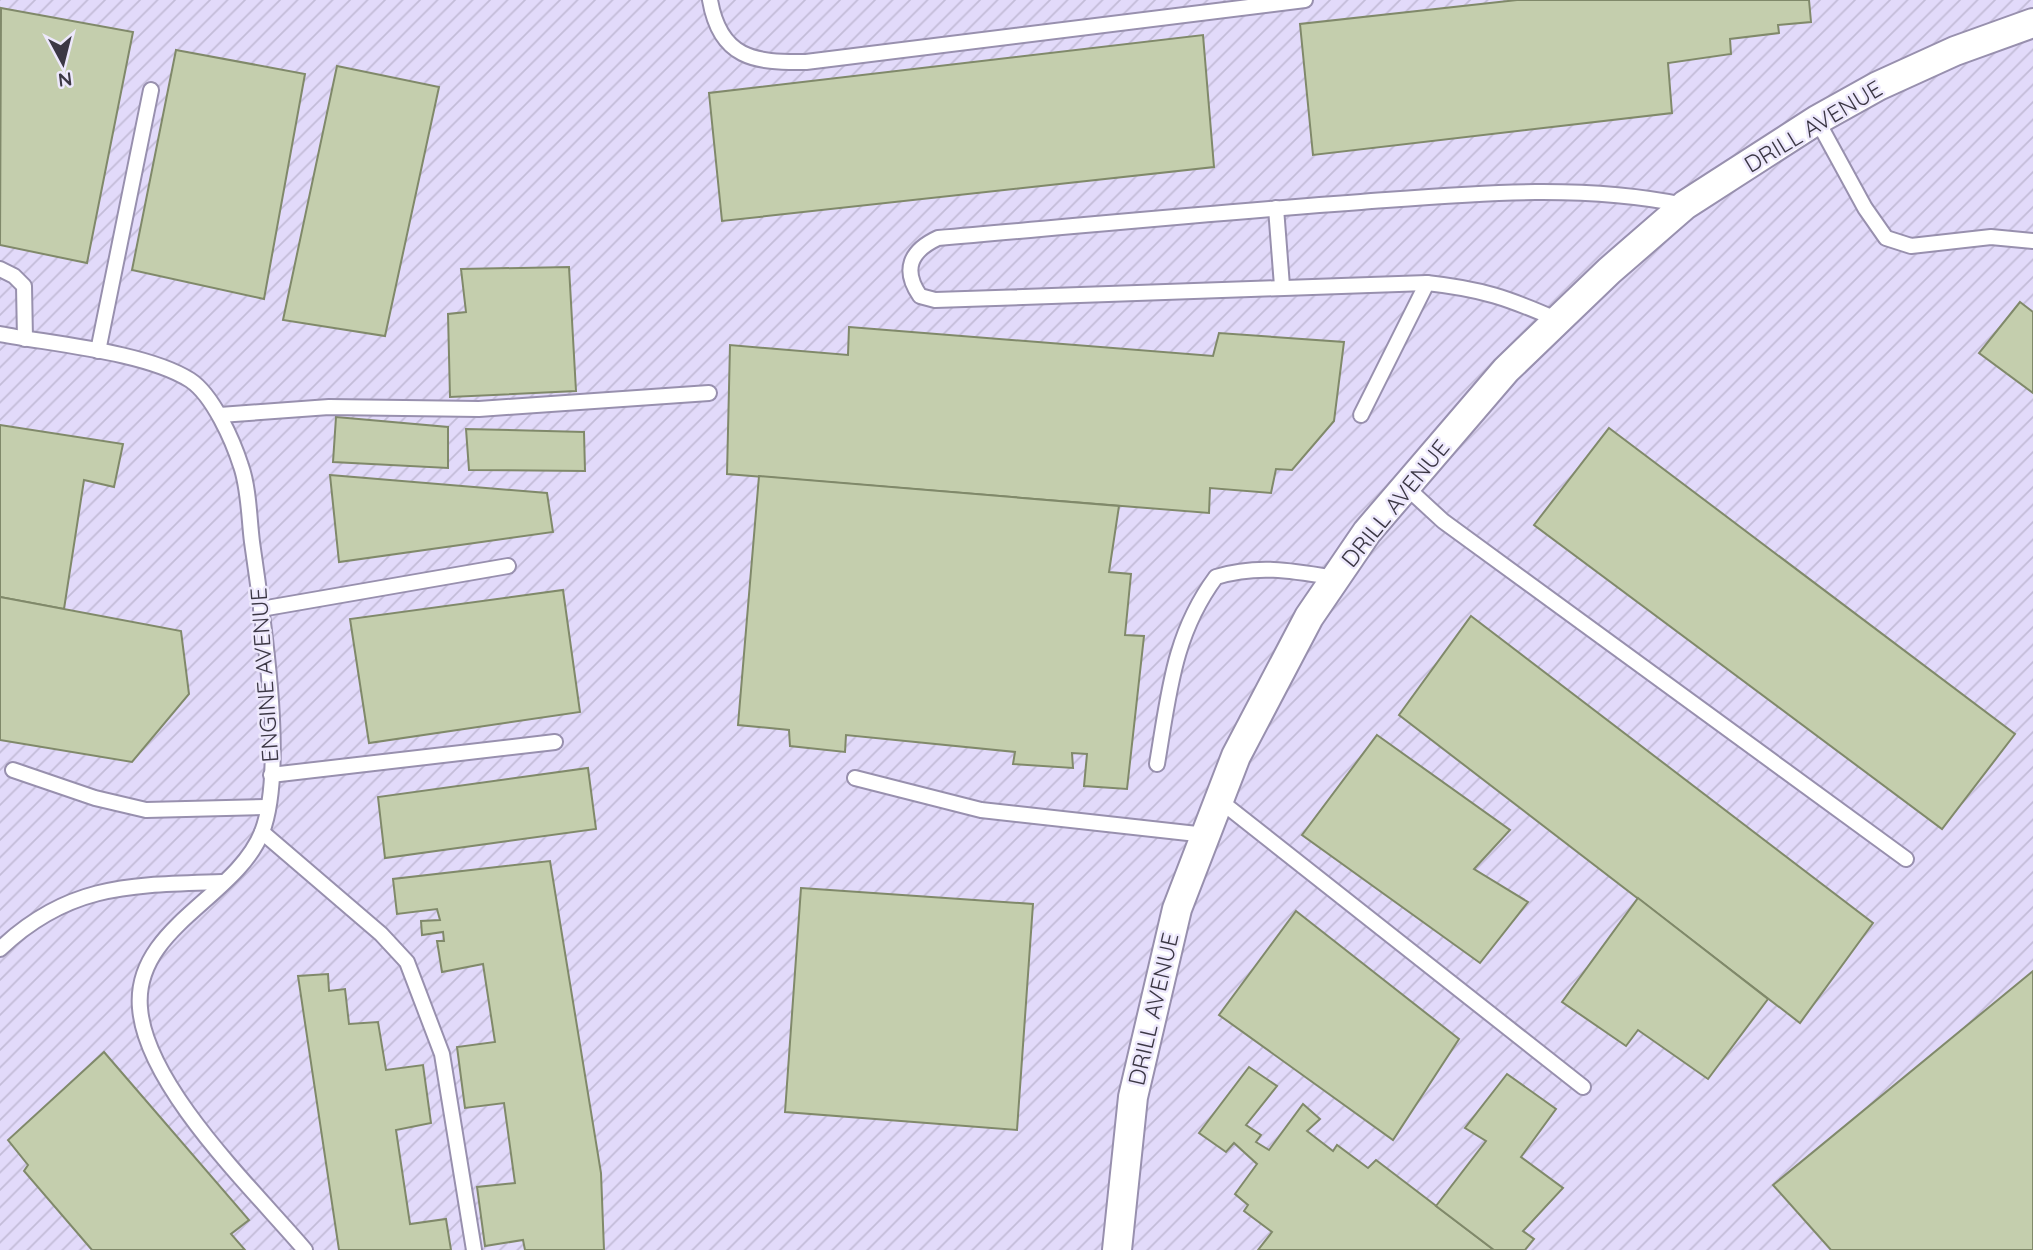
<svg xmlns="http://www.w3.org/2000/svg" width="2033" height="1250" font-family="Quicksand,sans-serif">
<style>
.industrial{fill:url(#industrial-furrows)}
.building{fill:#c4cead;stroke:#80896a;stroke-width:2}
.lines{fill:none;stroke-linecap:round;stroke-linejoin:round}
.lane-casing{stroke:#9890ae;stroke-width:18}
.street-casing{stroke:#9890ae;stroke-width:32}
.lane{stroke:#fff;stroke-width:14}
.street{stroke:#fff;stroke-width:28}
.labels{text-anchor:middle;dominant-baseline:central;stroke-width:5;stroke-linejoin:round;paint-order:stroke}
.street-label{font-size:23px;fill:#3b3744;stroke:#ede8fc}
</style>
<defs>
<pattern id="industrial-furrows" width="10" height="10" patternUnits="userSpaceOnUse" patternTransform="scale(1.75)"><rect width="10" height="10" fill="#e2dafa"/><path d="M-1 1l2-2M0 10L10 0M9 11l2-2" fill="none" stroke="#c3bcd8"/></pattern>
</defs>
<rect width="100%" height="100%" fill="#ede8fc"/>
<!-- industrial -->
<rect class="industrial" x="0" y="0" width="2033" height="1250"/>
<!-- building -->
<g class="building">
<path d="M 1517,0 L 1809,0 L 1811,22 L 1778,25 L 1779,33 L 1730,39 L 1731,54 L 1668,63 L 1672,113 L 1313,155 L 1300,24 Z"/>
<path d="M 1,8 L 133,32 L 87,263 L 0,245 Z"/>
<path d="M 1203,35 L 1214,167 L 722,221 L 709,93 Z"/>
<path d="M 176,50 L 305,74 L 264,299 L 132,270 Z"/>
<path d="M 337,66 L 439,87 L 385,336 L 283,320 Z"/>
<path d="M 569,267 L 576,391 L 450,397 L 448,314 L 466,312 L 461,269 Z"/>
<path d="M 2020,302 L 2033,312 L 2033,393 L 1979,353 Z"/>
<path d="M 849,327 L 1213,356 L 1219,333 L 1344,342 L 1334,421 L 1292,470 L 1276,469 L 1271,493 L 1210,488 L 1209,513 L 727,474 L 730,345 L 848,355 Z"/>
<path d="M 336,417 L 448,427 L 448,468 L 333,462 Z"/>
<path d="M 0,425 L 123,444 L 114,487 L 84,480 L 64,609 L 0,597 Z"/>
<path d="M 1609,428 L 2015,734 L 1942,829 L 1534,525 Z"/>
<path d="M 466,429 L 584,432 L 585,471 L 469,470 Z"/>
<path d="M 330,475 L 547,493 L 553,532 L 339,562 Z"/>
<path d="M 759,476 L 1119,506 L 1109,572 L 1131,574 L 1125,635 L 1144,636 L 1127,789 L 1084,786 L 1087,754 L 1072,753 L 1073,768 L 1013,764 L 1015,752 L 846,735 L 845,752 L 790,746 L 789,730 L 738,725 Z"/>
<path d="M 563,590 L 580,712 L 369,743 L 350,619 Z"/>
<path d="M 0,597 L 181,631 L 189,694 L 132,762 L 0,740 Z"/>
<path d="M 1471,616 L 1873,923 L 1800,1023 L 1399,715 Z"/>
<path d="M 1377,735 L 1510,830 L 1474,869 L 1528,902 L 1480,963 L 1302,835 Z"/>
<path d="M 588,768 L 596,829 L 385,858 L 378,797 Z"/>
<path d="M 550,861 L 601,1173 L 604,1250 L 525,1250 L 523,1240 L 485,1246 L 477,1187 L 515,1183 L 504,1103 L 465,1108 L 457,1047 L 495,1042 L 483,964 L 442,972 L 437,941 L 444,941 L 443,932 L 422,935 L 421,921 L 440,920 L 437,909 L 397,914 L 393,879 Z"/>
<path d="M 801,888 L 1033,904 L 1017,1130 L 785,1112 Z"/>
<path d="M 1638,898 L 1768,999 L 1708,1079 L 1638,1030 L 1626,1046 L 1562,1002 Z"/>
<path d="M 1296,911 L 1459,1039 L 1393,1140 L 1219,1015 Z"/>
<path d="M 2033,971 L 2033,1250 L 1831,1250 L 1773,1185 Z"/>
<path d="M 328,974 L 329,991 L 345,989 L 349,1024 L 378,1022 L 386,1070 L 423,1065 L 431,1123 L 396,1130 L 410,1224 L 446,1219 L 451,1250 L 339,1250 L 298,976 Z"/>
<path d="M 104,1052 L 249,1220 L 231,1234 L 245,1250 L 92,1250 L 24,1171 L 28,1165 L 8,1140 Z"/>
<path d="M 1249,1067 L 1277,1086 L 1246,1125 L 1261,1135 L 1256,1142 L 1269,1150 L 1303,1104 L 1320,1119 L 1307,1131 L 1333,1151 L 1337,1145 L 1368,1168 L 1376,1160 L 1494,1250 L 1258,1250 L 1272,1232 L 1244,1211 L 1248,1205 L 1235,1194 L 1257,1164 L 1234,1143 L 1226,1152 L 1199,1133 Z"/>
<path d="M 1507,1074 L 1556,1109 L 1521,1157 L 1563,1188 L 1523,1231 L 1534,1239 L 1525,1250 L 1494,1250 L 1436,1206 L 1486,1141 L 1465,1128 Z"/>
</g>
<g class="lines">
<!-- lane casing -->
<g class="lane-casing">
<g id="lane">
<path d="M 710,0 C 720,58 754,63 806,62 L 1305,0"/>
<path d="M 1817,120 L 1865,208 L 1886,238 L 1911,246 L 1991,237 L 2033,241"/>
<path d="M 1276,208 L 1282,286"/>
<path d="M 0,269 L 14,276 L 24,286 L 25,339"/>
<path d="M 1558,320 C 1508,298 1482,289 1427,283 L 935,300 L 920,296 C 902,270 910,251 938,238 C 1079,226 1220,212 1361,202 C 1468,194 1578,183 1684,205"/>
<path d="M 0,334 C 52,344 146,352 190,380 C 213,395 233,441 241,466 C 249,489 249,518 252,542 C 262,613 287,767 262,832 C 236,898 133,928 140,1008 C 146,1087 254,1190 305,1250"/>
<path d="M 98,351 L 151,90"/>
<path d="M 220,415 L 329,407 L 479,409 L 709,393"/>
<path d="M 1361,415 L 1427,283"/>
<path d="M 1405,486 L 1443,521 L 1906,859"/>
<path d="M 261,609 L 508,566"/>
<path d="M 1157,764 C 1169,694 1173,635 1216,577 C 1258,564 1294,571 1336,578"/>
<path d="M 13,770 L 95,798 L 146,810 L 266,807"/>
<path d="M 271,775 L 555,742"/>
<path d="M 855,778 L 981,810 L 1206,835"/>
<path d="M 1219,800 L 1583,1087"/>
<path d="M 262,832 L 381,934 L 407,962 L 442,1054 L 474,1250"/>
<path d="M 0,949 C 69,883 133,885 222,882"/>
</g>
</g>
<!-- street casing -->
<g class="street-casing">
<path id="street" d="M 1117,1250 L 1133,1097 L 1177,909 L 1236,756 L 1309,617 L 1367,532 L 1506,370 L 1609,271 L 1685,205 L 1817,120 L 1878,86 L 1955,51 L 2033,23"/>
</g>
<!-- lane -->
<use href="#lane" class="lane"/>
<!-- street -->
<use href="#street" class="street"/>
</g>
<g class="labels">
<!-- street labels -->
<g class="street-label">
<text transform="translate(1813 126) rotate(-31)">DRILL AVENUE</text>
<text transform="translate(1395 503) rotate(-51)">DRILL AVENUE</text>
<text transform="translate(264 675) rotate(-94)">ENGINE AVENUE</text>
<text transform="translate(1153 1009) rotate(-77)">DRILL AVENUE</text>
</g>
</g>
<!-- north arrow -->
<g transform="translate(63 63) rotate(173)" stroke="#ede8fc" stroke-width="5" paint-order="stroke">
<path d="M0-5L12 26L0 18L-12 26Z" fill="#3b3744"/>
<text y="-10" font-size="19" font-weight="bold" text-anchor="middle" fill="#3b3744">N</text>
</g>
</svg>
